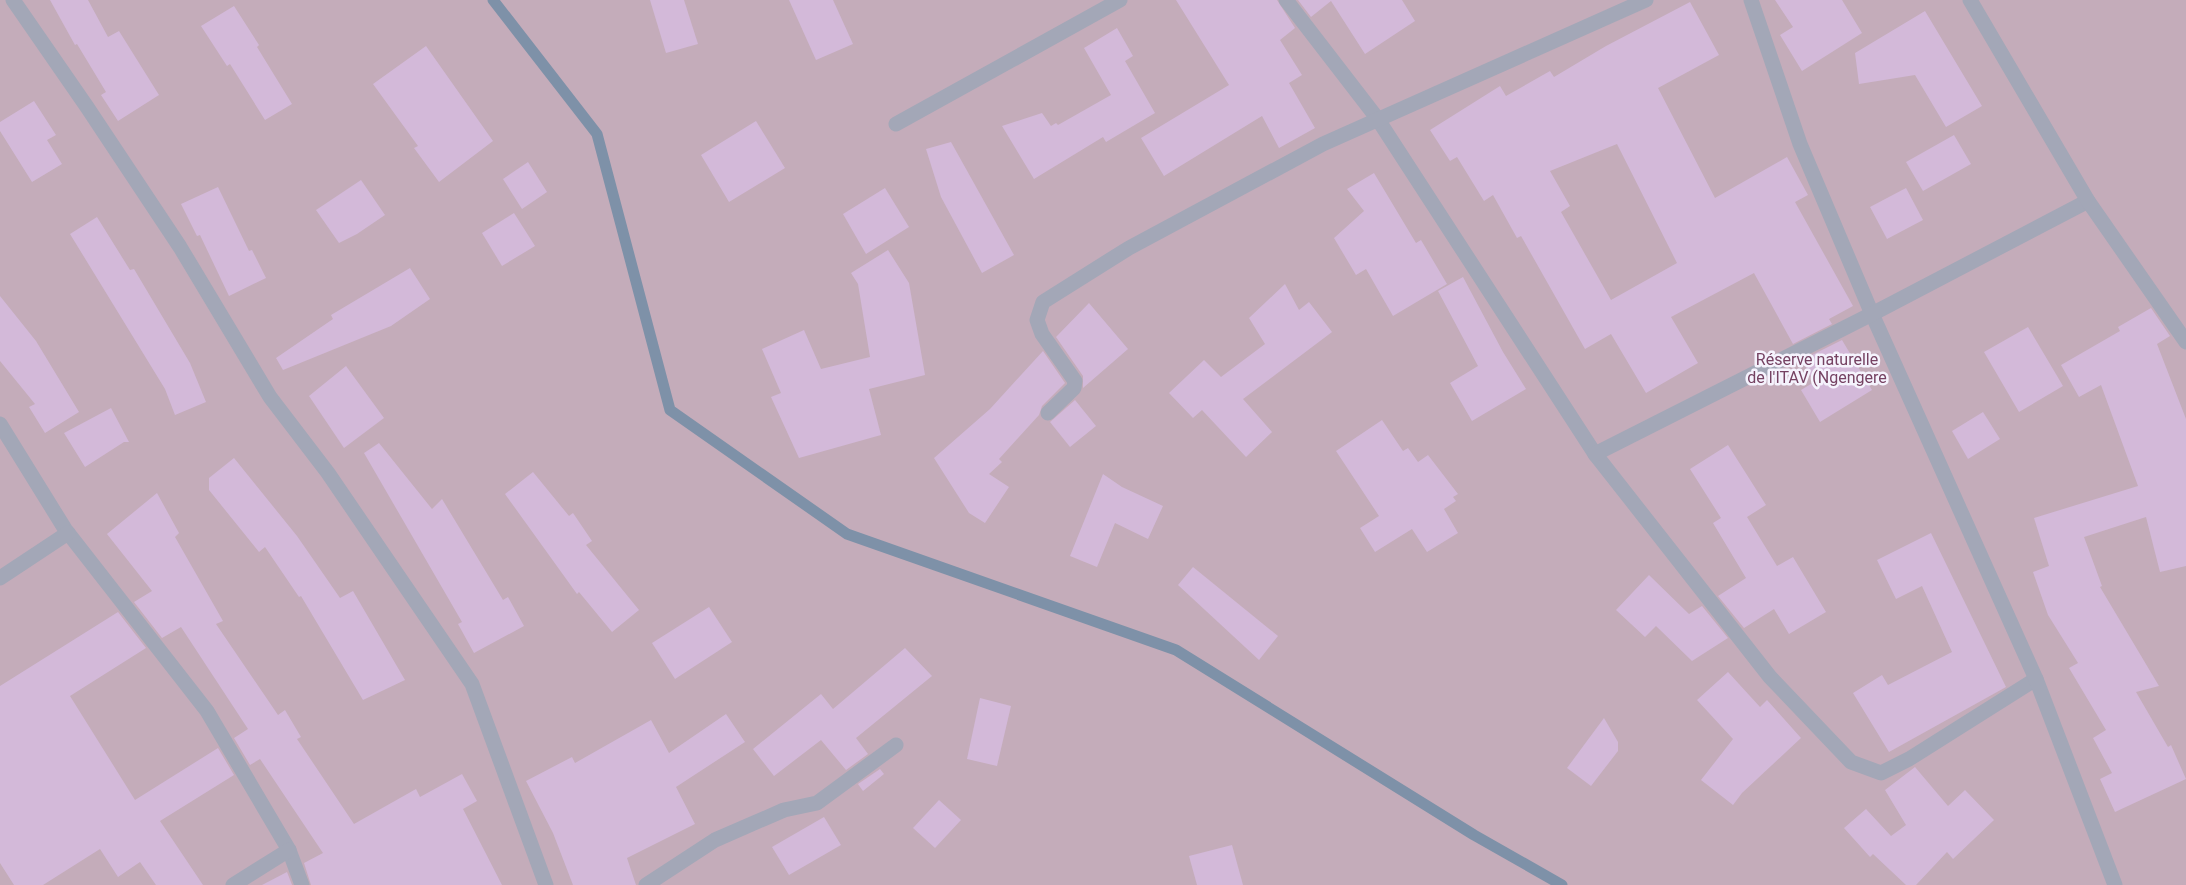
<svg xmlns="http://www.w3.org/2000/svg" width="2186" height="885" font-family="Roboto,sans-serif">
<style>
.green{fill:#c4acba}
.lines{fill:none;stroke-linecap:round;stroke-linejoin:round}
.stream{stroke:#7e91a8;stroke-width:11}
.building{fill:#d3b9d9;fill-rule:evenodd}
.minor{stroke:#a3a7b7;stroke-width:15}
.tertiary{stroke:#a3a7b7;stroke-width:15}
.labels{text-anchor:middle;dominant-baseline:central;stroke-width:5;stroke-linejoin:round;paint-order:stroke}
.park-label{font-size:16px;fill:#754262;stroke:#f5f3fd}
</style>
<rect width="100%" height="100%" fill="#e8e5f6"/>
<!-- green -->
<rect class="green" x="0" y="0" width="2186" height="885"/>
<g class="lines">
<!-- stream -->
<path class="stream" d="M 493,0 L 597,134 L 670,410 L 847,534 L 1176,650 L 1474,835 L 1562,885"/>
</g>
<!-- building -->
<g class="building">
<path d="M 50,0 L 88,0 L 108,37 L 119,31 L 159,95 L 118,121 L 101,95 L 106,92 L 77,44 L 75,45 Z"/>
<path d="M 650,0 L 684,0 L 698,44 L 666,53 Z"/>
<path d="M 789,0 L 833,0 L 853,44 L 816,60 Z"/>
<path d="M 1176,0 L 1277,0 L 1295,28 L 1280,40 L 1302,75 L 1289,83 L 1315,128 L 1279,148 L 1262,116 L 1164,176 L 1141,138 L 1229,85 Z"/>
<path d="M 1298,0 L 1402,0 L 1415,21 L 1365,54 L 1331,1 L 1311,17 Z"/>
<path d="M 1775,0 L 1842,0 L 1862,33 L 1802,71 L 1780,35 L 1793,27 Z"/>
<path d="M 1690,2 L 1719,55 L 1658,88 L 1715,198 L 1787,157 L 1808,195 L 1795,202 L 1853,306 L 1829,319 L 1832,324 L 1793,344 L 1754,273 L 1671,317 L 1698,363 L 1646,393 L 1611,334 L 1585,349 L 1521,236 L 1517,238 L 1493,195 L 1484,201 L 1457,157 L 1450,161 L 1430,130 L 1500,86 L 1506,96 L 1550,71 L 1554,77 L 1606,46 ZM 1617,144 L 1677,263 L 1611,300 L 1561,212 L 1570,206 L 1550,171 Z"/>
<path d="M 234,6 L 259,45 L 257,47 L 292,104 L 265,120 L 230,64 L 227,66 L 201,26 Z"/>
<path d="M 1925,11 L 1982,106 L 1946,127 L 1915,75 L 1859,84 L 1855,53 Z"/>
<path d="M 1117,28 L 1133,56 L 1125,61 L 1155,113 L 1106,142 L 1103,137 L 1034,179 L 1002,126 L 1042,113 L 1051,126 L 1056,123 L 1058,125 L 1111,95 L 1084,48 Z"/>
<path d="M 426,46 L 493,141 L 439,182 L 414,148 L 418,146 L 373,84 Z"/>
<path d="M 34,101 L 56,135 L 47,140 L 62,164 L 32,182 L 0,131 L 0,122 Z"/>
<path d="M 756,121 L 785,168 L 729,202 L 701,155 Z"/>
<path d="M 1954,135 L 1971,164 L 1923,191 L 1906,162 Z"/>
<path d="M 951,142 L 1014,255 L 982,273 L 941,197 L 926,149 Z"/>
<path d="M 528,162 L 547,192 L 522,209 L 503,179 Z"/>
<path d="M 1374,173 L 1416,243 L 1421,240 L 1447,284 L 1393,316 L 1366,269 L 1356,275 L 1334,238 L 1364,211 L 1347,189 Z"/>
<path d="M 361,180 L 385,215 L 357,234 L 339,243 L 316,210 Z"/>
<path d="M 218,187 L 249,251 L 252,250 L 266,278 L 229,296 L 200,235 L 197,236 L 181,204 Z"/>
<path d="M 885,188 L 909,227 L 866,254 L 843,214 Z"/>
<path d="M 1906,188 L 1923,220 L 1887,239 L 1870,207 Z"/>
<path d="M 514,213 L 535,246 L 502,266 L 482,233 Z"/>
<path d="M 97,217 L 130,270 L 134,269 L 190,363 L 206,402 L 175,415 L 165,389 L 70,234 Z"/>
<path d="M 888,250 L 909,283 L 925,375 L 869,389 L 881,435 L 799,458 L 771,397 L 781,393 L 762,349 L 804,330 L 821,369 L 870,357 L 858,284 L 851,273 Z"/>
<path d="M 410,268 L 430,299 L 391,326 L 283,370 L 276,358 L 333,319 L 331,315 Z"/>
<path d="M 1463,277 L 1503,352 L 1526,389 L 1472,421 L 1450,383 L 1478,366 L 1438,291 Z"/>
<path d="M 1285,284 L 1299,310 L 1309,302 L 1332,332 L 1243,399 L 1272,432 L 1246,457 L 1202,410 L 1193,418 L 1169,393 L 1204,360 L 1221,377 L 1265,344 L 1249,318 Z"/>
<path d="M 0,296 L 36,341 L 79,412 L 45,433 L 29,407 L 35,404 L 0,361 Z"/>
<path d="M 1089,303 L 1128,349 L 1083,388 L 1083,376 L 1056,337 Z"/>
<path d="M 2151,308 L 2170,336 L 2157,344 L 2186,419 L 2186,566 L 2160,572 L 2146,517 L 2084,537 L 2102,586 L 2100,587 L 2159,686 L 2136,692 L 2168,747 L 2171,745 L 2186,779 L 2115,812 L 2100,779 L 2112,773 L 2093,738 L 2106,730 L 2069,668 L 2078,663 L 2048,615 L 2033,572 L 2049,566 L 2034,518 L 2138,486 L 2101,385 L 2079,397 L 2061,365 L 2120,331 L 2118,327 Z"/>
<path d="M 2028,327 L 2063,386 L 2019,412 L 1984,352 Z"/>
<path d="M 1842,340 L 1872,390 L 1820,422 L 1801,390 L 1814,382 L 1802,360 Z"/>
<path d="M 1043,351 L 1065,383 L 1042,406 L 1039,415 L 999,459 L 1002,462 L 989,474 L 1009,487 L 985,523 L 969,513 L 934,458 L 990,409 Z"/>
<path d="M 346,366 L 384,418 L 344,448 L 309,396 Z"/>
<path d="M 1075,400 L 1096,426 L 1070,447 L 1050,422 Z"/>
<path d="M 111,408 L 129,442 L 124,442 L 85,467 L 64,433 Z"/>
<path d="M 1983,412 L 2000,439 L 1968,459 L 1952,431 Z"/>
<path d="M 1382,420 L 1403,451 L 1408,448 L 1418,462 L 1428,455 L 1458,494 L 1453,497 L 1456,501 L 1444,509 L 1458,533 L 1427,552 L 1412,529 L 1375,552 L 1360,528 L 1379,516 L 1336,451 Z"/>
<path d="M 379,443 L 432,509 L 442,499 L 503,600 L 508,597 L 524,626 L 474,653 L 458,624 L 462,622 L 364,453 Z"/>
<path d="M 1728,445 L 1766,505 L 1747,517 L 1777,566 L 1793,557 L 1826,612 L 1789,634 L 1774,609 L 1744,628 L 1718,596 L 1746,578 L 1713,523 L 1721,518 L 1690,469 Z"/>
<path d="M 234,458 L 297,536 L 340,598 L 353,591 L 405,680 L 363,700 L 301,596 L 299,597 L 265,547 L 259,552 L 209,490 L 209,478 Z"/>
<path d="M 533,472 L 569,516 L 573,513 L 592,541 L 586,545 L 639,610 L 612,632 L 579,592 L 577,594 L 505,494 Z"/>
<path d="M 1103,474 L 1122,487 L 1163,506 L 1148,539 L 1115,523 L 1097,567 L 1070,556 Z"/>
<path d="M 157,493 L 179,533 L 175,537 L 223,621 L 216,624 L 278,715 L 285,710 L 301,737 L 297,739 L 354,824 L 416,789 L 420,797 L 462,774 L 477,801 L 463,809 L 502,885 L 311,885 L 304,863 L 323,853 L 260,759 L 250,765 L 234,738 L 248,729 L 181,627 L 162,638 L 134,602 L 152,591 L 107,534 Z"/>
<path d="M 1931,533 L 2006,687 L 1889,752 L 1853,693 L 1882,675 L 1888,685 L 1952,652 L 1922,586 L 1896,599 L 1877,560 Z"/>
<path d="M 1193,567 L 1278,636 L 1259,660 L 1178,585 Z"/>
<path d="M 1649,575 L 1689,614 L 1702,606 L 1728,638 L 1692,661 L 1656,626 L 1645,637 L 1616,610 Z"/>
<path d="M 709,607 L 732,642 L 675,679 L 652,643 Z"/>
<path d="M 118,612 L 146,648 L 70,696 L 135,800 L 218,748 L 234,775 L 160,821 L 203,885 L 156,885 L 140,862 L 118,877 L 100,849 L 43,885 L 14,885 L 0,863 L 0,686 Z"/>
<path d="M 905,648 L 932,676 L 856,738 L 868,754 L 846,770 L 821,740 L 774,776 L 753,749 L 821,694 L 833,709 Z"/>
<path d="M 1728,672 L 1760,707 L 1767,700 L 1801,738 L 1742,793 L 1733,805 L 1701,780 L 1733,739 L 1697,700 Z"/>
<path d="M 980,698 L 1011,706 L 997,766 L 967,759 Z"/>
<path d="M 726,714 L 745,742 L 676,787 L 695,824 L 627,858 L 636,885 L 573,885 L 553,833 L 526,781 L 572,757 L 575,763 L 651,720 L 669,753 Z"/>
<path d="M 1604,718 L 1618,742 L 1618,751 L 1591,786 L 1567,768 Z"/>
<path d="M 1915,767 L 1948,806 L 1965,790 L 1994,820 L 1953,859 L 1947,852 L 1916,885 L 1906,885 L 1873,854 L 1870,857 L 1844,828 L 1866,809 L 1891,836 L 1906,825 L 1885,790 Z"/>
<path d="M 880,769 L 884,774 L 863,791 L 858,784 Z"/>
<path d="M 939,800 L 961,820 L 935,848 L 913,828 Z"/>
<path d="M 824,817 L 841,845 L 789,875 L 772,847 Z"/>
<path d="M 1232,845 L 1243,885 L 1197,885 L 1189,856 Z"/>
<path d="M 287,872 L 292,885 L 262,885 Z"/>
</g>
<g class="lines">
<!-- minor -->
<g class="minor">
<path d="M 13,0 L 87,107 L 180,247 L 270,397 L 328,473 L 472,684 L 546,885"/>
<path d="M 1286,0 L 1377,118 L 1595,454 L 1770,677 L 1851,762 L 1881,773 L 1909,759 L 2036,679"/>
<path d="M 1751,0 L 1800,144 L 1872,314 L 2036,679 L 2115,885"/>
<path d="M 896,124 L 1120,0"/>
<path d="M 1048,413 L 1074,388 L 1075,381 L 1042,334 L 1037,320 L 1043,302 L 1129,248 L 1323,144 L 1646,0"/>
<path d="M 0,424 L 65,529 L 207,711 L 289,850 L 302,885"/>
<path d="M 1595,454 L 1872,314 L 2088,201"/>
<path d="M 0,578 L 68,533"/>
<path d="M 233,885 L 289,850"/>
<path d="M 646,885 L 715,840 L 784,810 L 817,803 L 896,745"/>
</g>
<!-- tertiary -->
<path class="tertiary" d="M 1970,0 L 2088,201 L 2186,342"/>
</g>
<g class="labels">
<!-- park labels -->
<g class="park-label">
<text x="1817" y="359">Réserve naturelle<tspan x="1817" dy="18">de l'ITAV (Ngengere</tspan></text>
</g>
</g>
</svg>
